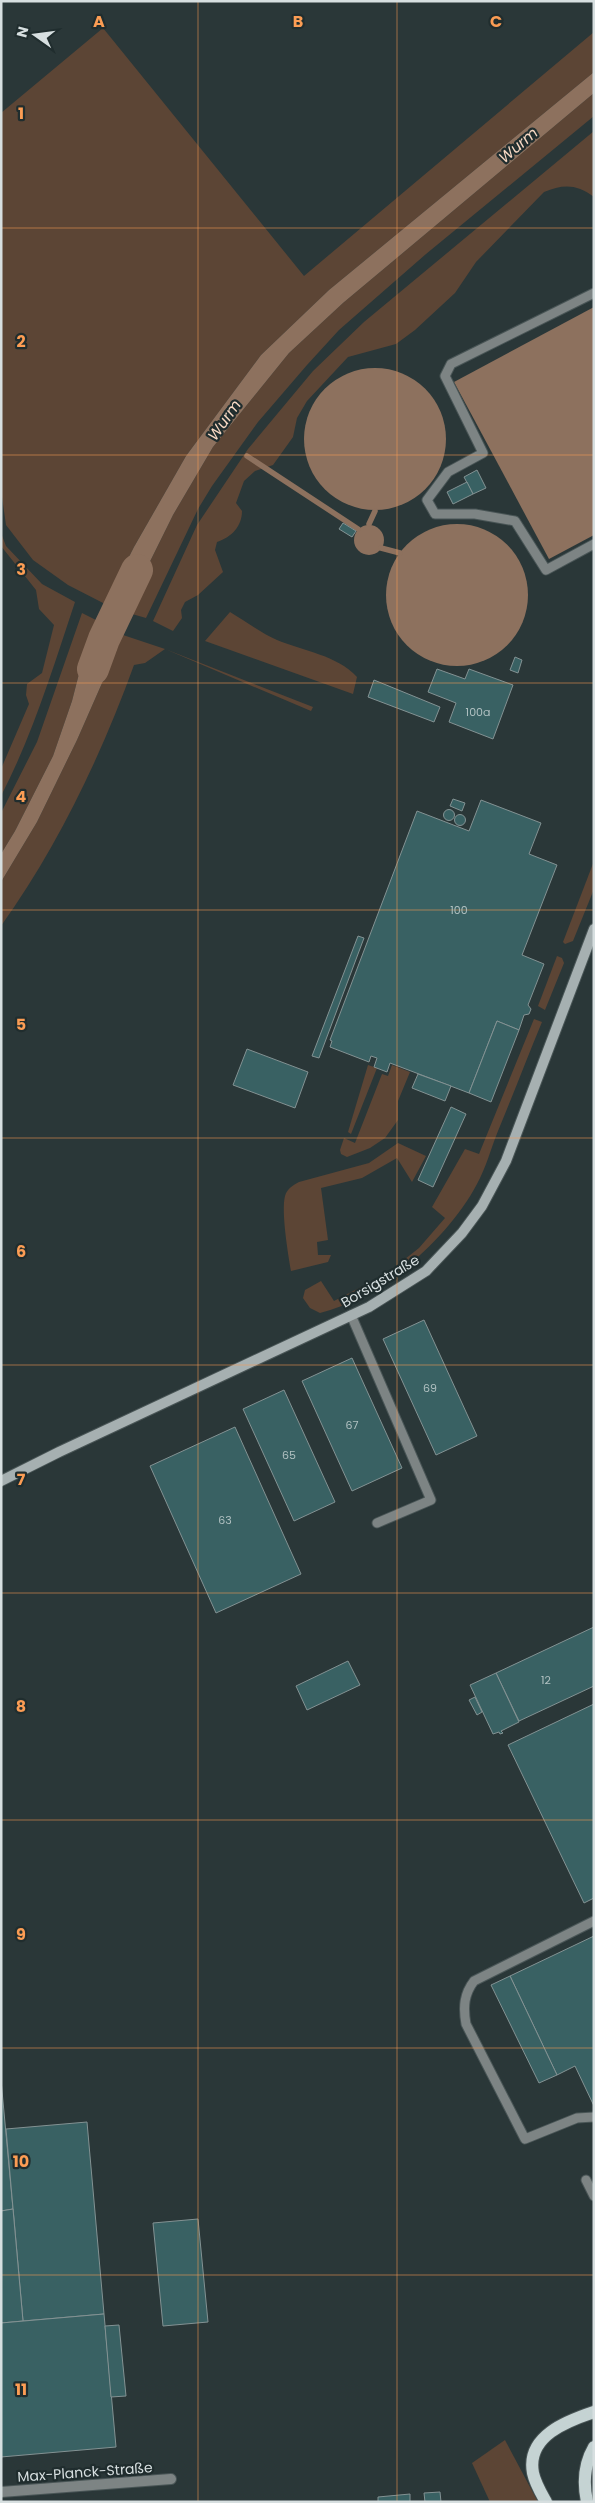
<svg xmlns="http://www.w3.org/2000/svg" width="595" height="2503" font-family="Poppins,sans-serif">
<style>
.green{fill:#5c4535}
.water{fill:#8d715e}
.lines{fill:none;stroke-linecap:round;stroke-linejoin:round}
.stream{stroke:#8d715e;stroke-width:5.5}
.river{stroke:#8d715e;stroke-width:32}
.building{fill:#396163;stroke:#839293}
.lane-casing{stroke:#495556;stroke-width:11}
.street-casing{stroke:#495556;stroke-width:12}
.secondary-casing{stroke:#495556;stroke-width:12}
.primary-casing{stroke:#495556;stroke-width:14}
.lane{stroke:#7d8484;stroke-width:9}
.street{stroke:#7d8484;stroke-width:10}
.secondary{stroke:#a6b0b1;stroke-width:10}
.primary{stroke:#c5d3d3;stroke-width:12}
.grid{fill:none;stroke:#fc9d54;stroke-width:1;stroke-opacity:0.55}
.labels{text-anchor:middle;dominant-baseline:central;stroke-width:4.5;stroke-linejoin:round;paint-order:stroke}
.number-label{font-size:11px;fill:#b0c0c1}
.street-label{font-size:14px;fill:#d7dfe0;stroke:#202d2e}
.water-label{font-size:15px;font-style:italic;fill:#f8d9c4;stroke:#202d2e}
.grid-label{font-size:16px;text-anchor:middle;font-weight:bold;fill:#fc9d54;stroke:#202d2e;stroke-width:4.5;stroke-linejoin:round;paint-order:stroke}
</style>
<rect width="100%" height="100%" fill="#2a3738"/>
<!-- green -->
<g class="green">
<path d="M 103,28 L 304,276 L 594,32 L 594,72 L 329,290 L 261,355 L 186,456 L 134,547 L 105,604 L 68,585 L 33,560 L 6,525 L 1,490 L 1,113 Z"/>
<path d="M 594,93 L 594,116 L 426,254 L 339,330 L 307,365 L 258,422 L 212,486 L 198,509 L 146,618 L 125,612 L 173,515 L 213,447 L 289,353 L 343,303 Z"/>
<path d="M 594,131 L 594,197 C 577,184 563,184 544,192 L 476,262 L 455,293 L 415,330 L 396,344 L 348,357 L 307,401 L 297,418 L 293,437 L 273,465 L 255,471 L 244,481 L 236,503 L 242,511 C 242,526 232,537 217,542 L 215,550 L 223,572 L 198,595 L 185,602 L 181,610 L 182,618 L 173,631 L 153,621 L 197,525 L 248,449 L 313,371 L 364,322 Z"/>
<path d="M 1,533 L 6,546 L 42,584 L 75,602 C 53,668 33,734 1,796 L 1,769 L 29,704 L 26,695 L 27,684 L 42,673 L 54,625 L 39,609 L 36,590 L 1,546 Z"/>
<path d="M 230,612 C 245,621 261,633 277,640 C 303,651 337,655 357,677 L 353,694 L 205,641 Z"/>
<path d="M 82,613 L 100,622 L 81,666 L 72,701 L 53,756 L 15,831 L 1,854 L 1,813 L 37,742 Z"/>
<path d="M 117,633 L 165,649 L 313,707 L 311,711 L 165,649 L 145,663 L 134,665 C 101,756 58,846 1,926 L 1,882 L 37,822 L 77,740 L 117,649 Z"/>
<path d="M 594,861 L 594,889 L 573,941 L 565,944 L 563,942 Z"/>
<path d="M 557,956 L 562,958 L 564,963 L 545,1010 L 538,1006 Z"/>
<path d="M 534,1019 L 542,1022 C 527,1058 513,1095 498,1131 C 491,1148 486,1168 477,1184 C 448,1239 381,1298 320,1313 L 310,1308 L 303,1298 L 305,1290 L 321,1281 L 334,1301 L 386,1274 L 419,1248 L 445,1218 L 432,1207 L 465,1149 L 479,1154 Z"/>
<path d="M 368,1065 L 377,1068 L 351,1134 L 348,1132 Z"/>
<path d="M 392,1065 L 410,1072 L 398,1101 L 398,1120 L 385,1138 L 370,1148 L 347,1157 L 341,1154 L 340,1150 L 344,1138 L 355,1143 L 382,1074 L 388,1076 Z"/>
<path d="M 398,1143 L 426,1156 L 412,1182 L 397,1158 L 362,1178 L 321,1188 L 328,1240 L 317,1242 L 318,1255 L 331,1255 L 328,1262 L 291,1271 C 288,1254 281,1211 285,1196 C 287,1189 293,1185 299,1182 L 369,1163 Z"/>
<path d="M 505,2440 L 538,2502 L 490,2502 L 472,2463 Z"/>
</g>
<!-- water -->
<g class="water">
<path d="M 594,72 L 594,93 L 343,303 L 289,353 L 213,447 L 173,515 L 125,612 L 105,604 L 134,547 L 186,456 L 261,355 L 329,290 Z"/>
<path d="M 594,307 L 594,535 L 549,559 L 454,382 Z"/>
<circle cx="375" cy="439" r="71"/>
<circle cx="457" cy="595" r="71"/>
<circle cx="369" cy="540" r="15"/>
<path d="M 100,622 L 117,633 L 117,649 L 77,740 L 37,822 L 1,882 L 1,854 L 15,831 L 53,756 L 72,701 L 81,666 Z"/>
</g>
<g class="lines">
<!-- stream -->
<g class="stream">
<path d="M 247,456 L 358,529"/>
<path d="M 369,524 L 375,511"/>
<path d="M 381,548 L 400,553"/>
</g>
<!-- river -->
<path class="river" d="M 93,669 L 104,639 L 137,570"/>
</g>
<!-- building -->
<g class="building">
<path d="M 477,470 L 486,488 L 473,494 L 464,477 Z"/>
<path d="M 467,482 L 473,494 L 453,504 L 447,492 Z"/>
<path d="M 343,523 L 356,531 L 352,537 L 339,529 Z"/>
<path d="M 515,657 L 522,660 L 518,673 L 510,670 Z"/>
<path d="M 437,669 L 465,679 L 469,669 L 513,685 L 493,739 L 449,722 L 456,703 L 428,692 Z"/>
<path d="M 374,680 L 440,707 L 434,722 L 368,697 Z"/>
<path d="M 453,799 L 465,803 L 462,811 L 450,806 Z"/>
<path d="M 481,800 L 541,823 L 529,854 L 557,865 L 522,955 L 544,964 L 528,1005 L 531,1009 L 529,1014 L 524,1015 L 519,1030 L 497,1021 L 469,1093 L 390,1063 L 387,1072 L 374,1067 L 377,1058 L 371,1056 L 369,1062 L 330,1047 L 332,1041 L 330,1040 L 417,811 L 469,831 Z"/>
<circle cx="449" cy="815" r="5.5"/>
<circle cx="460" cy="820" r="5.5"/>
<path d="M 358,936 L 364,938 L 319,1058 L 312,1056 Z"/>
<path d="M 497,1021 L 519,1030 L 491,1102 L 469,1093 Z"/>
<path d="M 247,1049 L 308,1072 L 295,1108 L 233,1085 Z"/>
<path d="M 418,1074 L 451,1086 L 445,1101 L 412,1088 Z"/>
<path d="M 451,1107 L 466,1114 L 433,1187 L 418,1180 Z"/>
<path d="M 424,1320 L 477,1436 L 436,1455 L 383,1339 Z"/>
<path d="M 352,1358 L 402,1468 L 352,1491 L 302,1381 Z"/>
<path d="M 284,1390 L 335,1502 L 294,1521 L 243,1409 Z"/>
<path d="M 235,1427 L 301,1574 L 216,1613 L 150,1466 Z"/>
<path d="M 594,1627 L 594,1686 L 519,1721 L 496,1673 Z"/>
<path d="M 348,1661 L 360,1685 L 307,1710 L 296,1686 Z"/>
<path d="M 496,1673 L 519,1722 L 501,1731 L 503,1733 L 500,1734 L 499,1732 L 493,1734 L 470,1685 Z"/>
<path d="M 475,1697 L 482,1712 L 477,1715 L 469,1700 Z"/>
<path d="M 594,1704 L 594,1898 L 584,1903 L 508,1745 Z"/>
<path d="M 594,1936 L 594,2106 L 575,2066 L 557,2075 L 510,1976 Z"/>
<path d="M 510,1976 L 557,2075 L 539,2083 L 491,1985 Z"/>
<path d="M 1,2080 L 13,2209 L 1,2211 Z"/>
<path d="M 87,2122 L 104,2314 L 23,2321 L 6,2129 Z"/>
<path d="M 13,2209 L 23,2321 L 1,2323 L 1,2211 Z"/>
<path d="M 198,2219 L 208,2322 L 163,2326 L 153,2223 Z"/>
<path d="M 104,2314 L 116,2447 L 1,2457 L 1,2323 Z"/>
<path d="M 119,2325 L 126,2396 L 111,2397 L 105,2326 Z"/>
<path d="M 440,2492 L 441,2502 L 425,2502 L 424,2493 Z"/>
<path d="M 410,2494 L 410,2502 L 378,2502 L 378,2497 Z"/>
</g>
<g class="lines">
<!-- lane casing -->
<g class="lane-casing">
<g id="lane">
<path d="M 594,293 L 451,364 L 445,376 L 483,453 L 448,472 L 427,500 L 435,514 L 475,514 L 515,521 L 546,570 L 594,544"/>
<path d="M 351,1315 L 431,1500 L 377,1523"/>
<path d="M 594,1921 L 474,1981 C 464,1994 463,2007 466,2024 L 525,2139 L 577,2118 L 594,2117"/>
<path d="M 586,2180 L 594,2196"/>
</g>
</g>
<!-- street casing -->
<g class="street-casing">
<path id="street" d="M 1,2492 L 171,2479"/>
</g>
<!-- secondary casing -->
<g class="secondary-casing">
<path id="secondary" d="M 1,1481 L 59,1452 L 369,1307 L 426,1271 L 462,1233 L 482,1206 L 506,1161 L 594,929"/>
</g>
<!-- primary casing -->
<g class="primary-casing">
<g id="primary">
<path d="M 546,2502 C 541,2493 535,2483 533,2473 C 526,2436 567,2421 594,2412"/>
<path d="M 587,2502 C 583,2483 584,2464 594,2447"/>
</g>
</g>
<!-- lane -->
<use href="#lane" class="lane"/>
<!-- street -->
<use href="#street" class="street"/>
<!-- secondary -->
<use href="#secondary" class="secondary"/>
<!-- primary -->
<use href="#primary" class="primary"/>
</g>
<!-- grid -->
<path class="grid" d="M 198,1 L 198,2502M 397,1 L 397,2502M 1,228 L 594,228M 1,455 L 594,455M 1,683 L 594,683M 1,910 L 594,910M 1,1138 L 594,1138M 1,1365 L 594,1365M 1,1593 L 594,1593M 1,1820 L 594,1820M 1,2048 L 594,2048M 1,2275 L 594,2275"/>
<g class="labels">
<!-- number labels -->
<g class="number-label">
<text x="478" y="712">100a</text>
<text x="459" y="910">100</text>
<text x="430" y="1388">69</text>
<text x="352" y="1425">67</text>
<text x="289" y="1455">65</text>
<text x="225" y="1520">63</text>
<text x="546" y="1680">12</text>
</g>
<!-- street labels -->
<g class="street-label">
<text transform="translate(380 1281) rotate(-31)">Borsigstraße</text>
<text transform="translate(85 2472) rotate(-4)">Max-Planck-Straße</text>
</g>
<!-- water labels -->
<g class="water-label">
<text transform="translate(518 145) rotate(-40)">Wurm</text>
<text transform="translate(224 420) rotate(-55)">Wurm</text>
</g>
</g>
<g class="grid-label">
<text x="99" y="27">A</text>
<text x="298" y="27">B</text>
<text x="496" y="27">C</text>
<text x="21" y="119">1</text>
<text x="21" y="347">2</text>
<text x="21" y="575">3</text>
<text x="21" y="802">4</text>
<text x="21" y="1030">5</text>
<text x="21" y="1257">6</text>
<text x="21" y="1485">7</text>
<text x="21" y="1712">8</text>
<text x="21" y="1940">9</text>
<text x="21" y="2167">10</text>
<text x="21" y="2395">11</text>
</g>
<!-- border -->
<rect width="595" height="2503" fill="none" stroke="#d7dfe0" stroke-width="5"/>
<!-- north arrow -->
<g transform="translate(35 35) rotate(284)" stroke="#202d2e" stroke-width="4" paint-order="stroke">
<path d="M0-4L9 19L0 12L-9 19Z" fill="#d7dfe0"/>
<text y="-8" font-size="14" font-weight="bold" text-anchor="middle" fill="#d7dfe0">N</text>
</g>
</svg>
